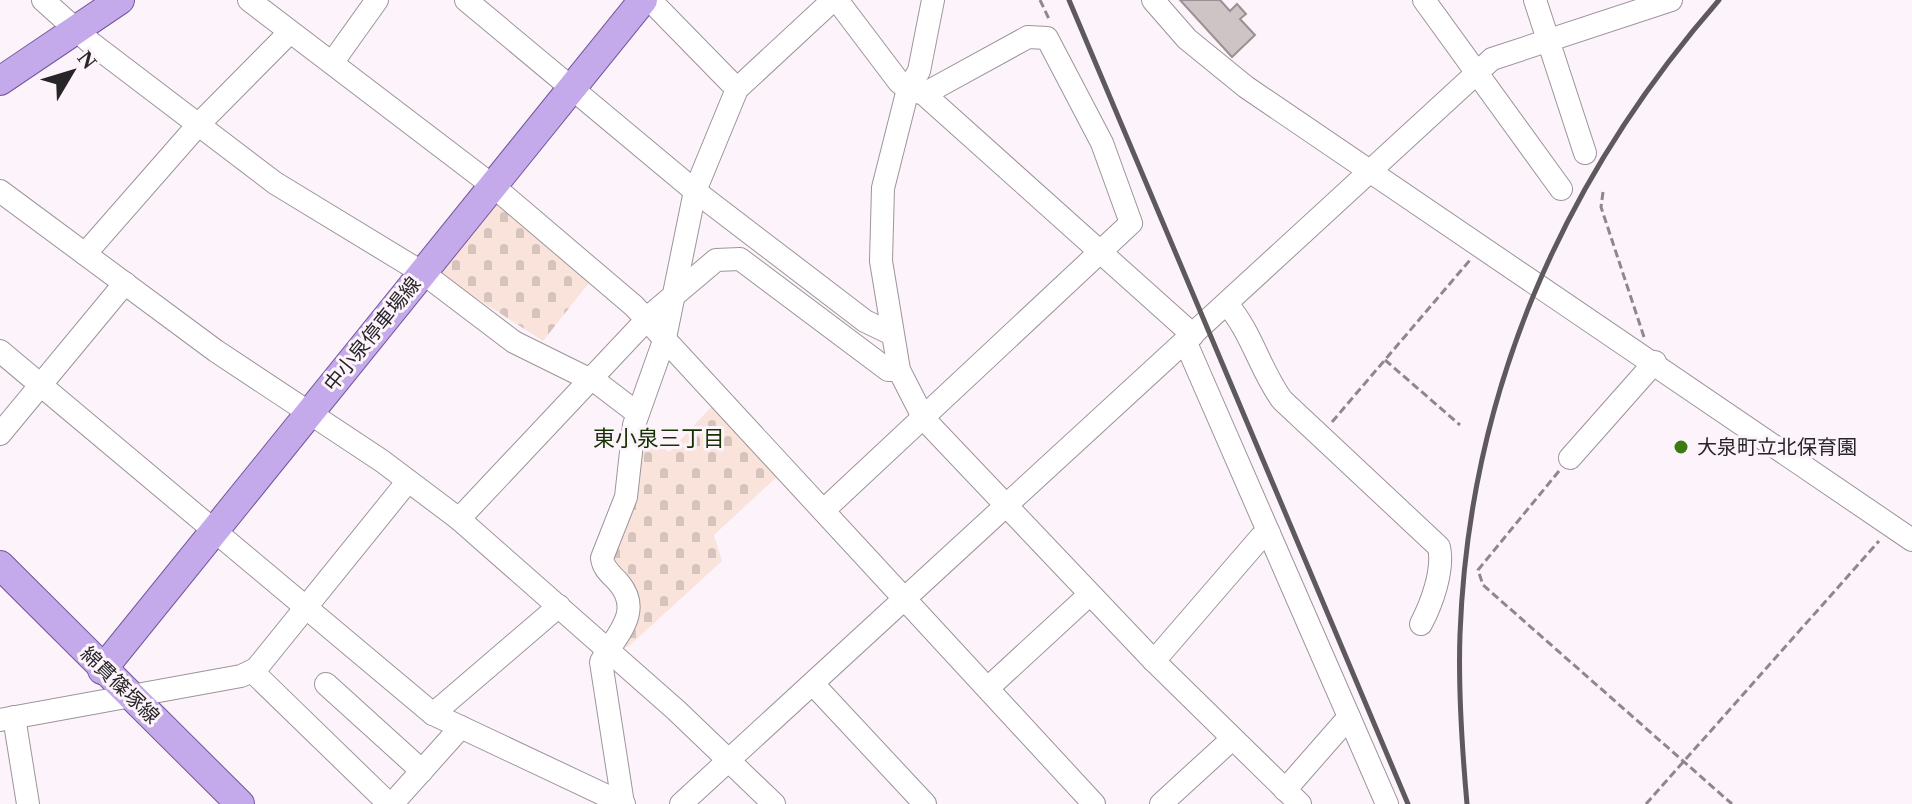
<svg xmlns="http://www.w3.org/2000/svg" width="1912" height="804" font-family="'Times New Roman','Noto Sans JP',serif">
<style>
.cemetery{fill:url(#cemetery-stones)}
.building{fill:#cec4c5;stroke:#9b9092;stroke-width:2}
.lines{fill:none;stroke-linecap:round;stroke-linejoin:round}
.minor-casing{stroke:#9c949a;stroke-width:24}
.major-casing{stroke:#74569d;stroke-width:30}
.path{stroke:#8e888d;stroke-width:3;stroke-dasharray:8 4;stroke-linecap:butt}
.minor{stroke:#fff;stroke-width:22}
.major{stroke:#c4aaea;stroke-width:28}
.rail{stroke:#5d595d;stroke-width:5}
.poi-dot{fill:#3d7913;stroke:#fdf4fb;stroke-width:3}
.labels{text-anchor:middle;dominant-baseline:central;stroke-width:6;stroke-linejoin:round;paint-order:stroke}
.street-label{font-size:20px;fill:#282528;stroke:#fdf4fb}
.poi-label{font-size:20px;fill:#282528;stroke:#fdf4fb;text-anchor:start}
.neighbourhood-label{font-size:22px;fill:#153102;stroke:#fdf4fb}
</style>
<defs>
<pattern id="cemetery-stones" width="16" height="16" patternUnits="userSpaceOnUse" patternTransform="scale(2)"><rect width="16" height="16" fill="#fae3db"/><path d="M2 7V4a2 2 0 0 1 4 0v3zM10 15v-3a2 2 0 0 1 4 0v3z" fill="#d6c3bc"/></pattern>
</defs>
<rect width="100%" height="100%" fill="#fdf4fb"/>
<!-- cemetery -->
<g class="cemetery">
<path d="M 496,205 L 506,206 L 592,279 L 543,341 L 440,275 Z"/>
<path d="M 715,403 L 780,474 L 714,535 L 722,561 L 628,647 L 624,646 L 633,628 L 608,562 L 642,432 L 669,452 Z"/>
</g>
<!-- building -->
<path class="building" d="M 1180,0 L 1220,0 L 1230,11 L 1237,4 L 1246,14 L 1240,19 L 1255,35 L 1232,57 Z"/>
<g class="lines">
<!-- minor casing -->
<g class="minor-casing">
<g id="minor">
<path d="M 43,0 L 91,43 L 275,183 L 423,273 L 514,342 L 599,384 L 637,413"/>
<path d="M 249,0 L 493,186 L 634,306 L 1094,804"/>
<path d="M 466,0 L 695,191 L 865,321 L 890,333"/>
<path d="M 650,0 L 737,89"/>
<path d="M 837,0 L 899,82 L 908,89 L 924,94 L 1193,335"/>
<path d="M 933,0 L 919,71 L 908,89 L 883,188 L 881,261 L 899,370 L 924,419 L 1154,661 L 1300,804"/>
<path d="M 1153,0 L 1187,39 L 1246,87 L 1912,540"/>
<path d="M 1424,0 L 1561,189"/>
<path d="M 1535,0 L 1585,153"/>
<path d="M 332,63 L 377,0"/>
<path d="M 0,191 L 216,351 L 382,461 L 459,519 L 676,710 L 774,804"/>
<path d="M 85,254 L 198,125 L 290,32"/>
<path d="M 1227,304 C 1252,333 1260,370 1282,400 L 1439,547 C 1444,570 1432,603 1421,624"/>
<path d="M 1186,343 L 1387,804"/>
<path d="M 0,351 L 433,714 L 624,804"/>
<path d="M 0,434 L 125,283"/>
<path d="M 1570,458 L 1655,362"/>
<path d="M 824,510 L 1131,223 L 1102,143 L 1047,38 L 1028,37 L 924,94"/>
<path d="M 459,519 L 652,314 L 716,260 L 740,259 L 888,370 L 899,370"/>
<path d="M 1154,661 L 1261,537 L 1269,533"/>
<path d="M 252,671 L 389,804"/>
<path d="M 326,684 L 422,771"/>
<path d="M 813,684 L 925,804"/>
<path d="M 988,688 L 1089,595"/>
<path d="M 433,714 L 559,606"/>
<path d="M 14,717 L 28,804"/>
<path d="M 0,720 L 241,676 L 256,669 L 408,481"/>
<path d="M 1285,790 L 1349,717"/>
<path d="M 392,804 L 461,727"/>
<path d="M 623,804 L 601,662 C 614,637 644,613 619,583 C 612,575 603,569 602,558 L 626,497 L 634,425 L 665,338 L 695,191 L 737,89 L 833,0"/>
<path d="M 681,804 L 1492,59 L 1671,0"/>
<path d="M 1161,804 L 1231,740"/>
</g>
</g>
<!-- major casing -->
<g class="major-casing">
<g id="major">
<path d="M 0,81 L 120,0"/>
<path d="M 0,565 L 240,804"/>
<path d="M 102,670 L 643,0"/>
</g>
</g>
<!-- path -->
<g class="path">
<path d="M 1040,0 L 1049,19"/>
<path d="M 1603,192 L 1601,207 L 1644,337"/>
<path d="M 1385,360 L 1460,425"/>
<path d="M 1332,422 L 1470,260"/>
<path d="M 1559,471 L 1478,570 L 1483,585 L 1732,804"/>
<path d="M 1646,804 L 1879,541"/>
</g>
<!-- minor -->
<use href="#minor" class="minor"/>
<!-- major -->
<use href="#major" class="major"/>
<!-- rail -->
<g class="rail">
<path d="M 1069,0 L 1408,804"/>
<path d="M 1467,804 C 1462,748 1458,690 1460,634 C 1469,393 1562,180 1719,0"/>
</g>
</g>
<!-- markers -->
<circle class="poi-dot" cx="1681" cy="447" r="8"/>
<g class="labels">
<!-- street labels -->
<g class="street-label">
<text transform="translate(372 334) rotate(-51)">中小泉停車場線</text>
<text transform="translate(120 685) rotate(44)">綿貫篠塚線</text>
</g>
<!-- poi labels -->
<g class="poi-label">
<text x="1697" y="447">大泉町立北保育園</text>
</g>
<!-- neighbourhood labels -->
<g class="neighbourhood-label">
<text x="659" y="438">東小泉三丁目</text>
</g>
</g>
<!-- north arrow -->
<g transform="translate(72 72) rotate(52)" stroke="#fdf4fb" stroke-width="6" paint-order="stroke">
<path d="M0-6L14 30L0 20L-14 30Z" fill="#282528"/>
<text y="-12" font-size="22" font-weight="bold" text-anchor="middle" fill="#282528">N</text>
</g>
</svg>
